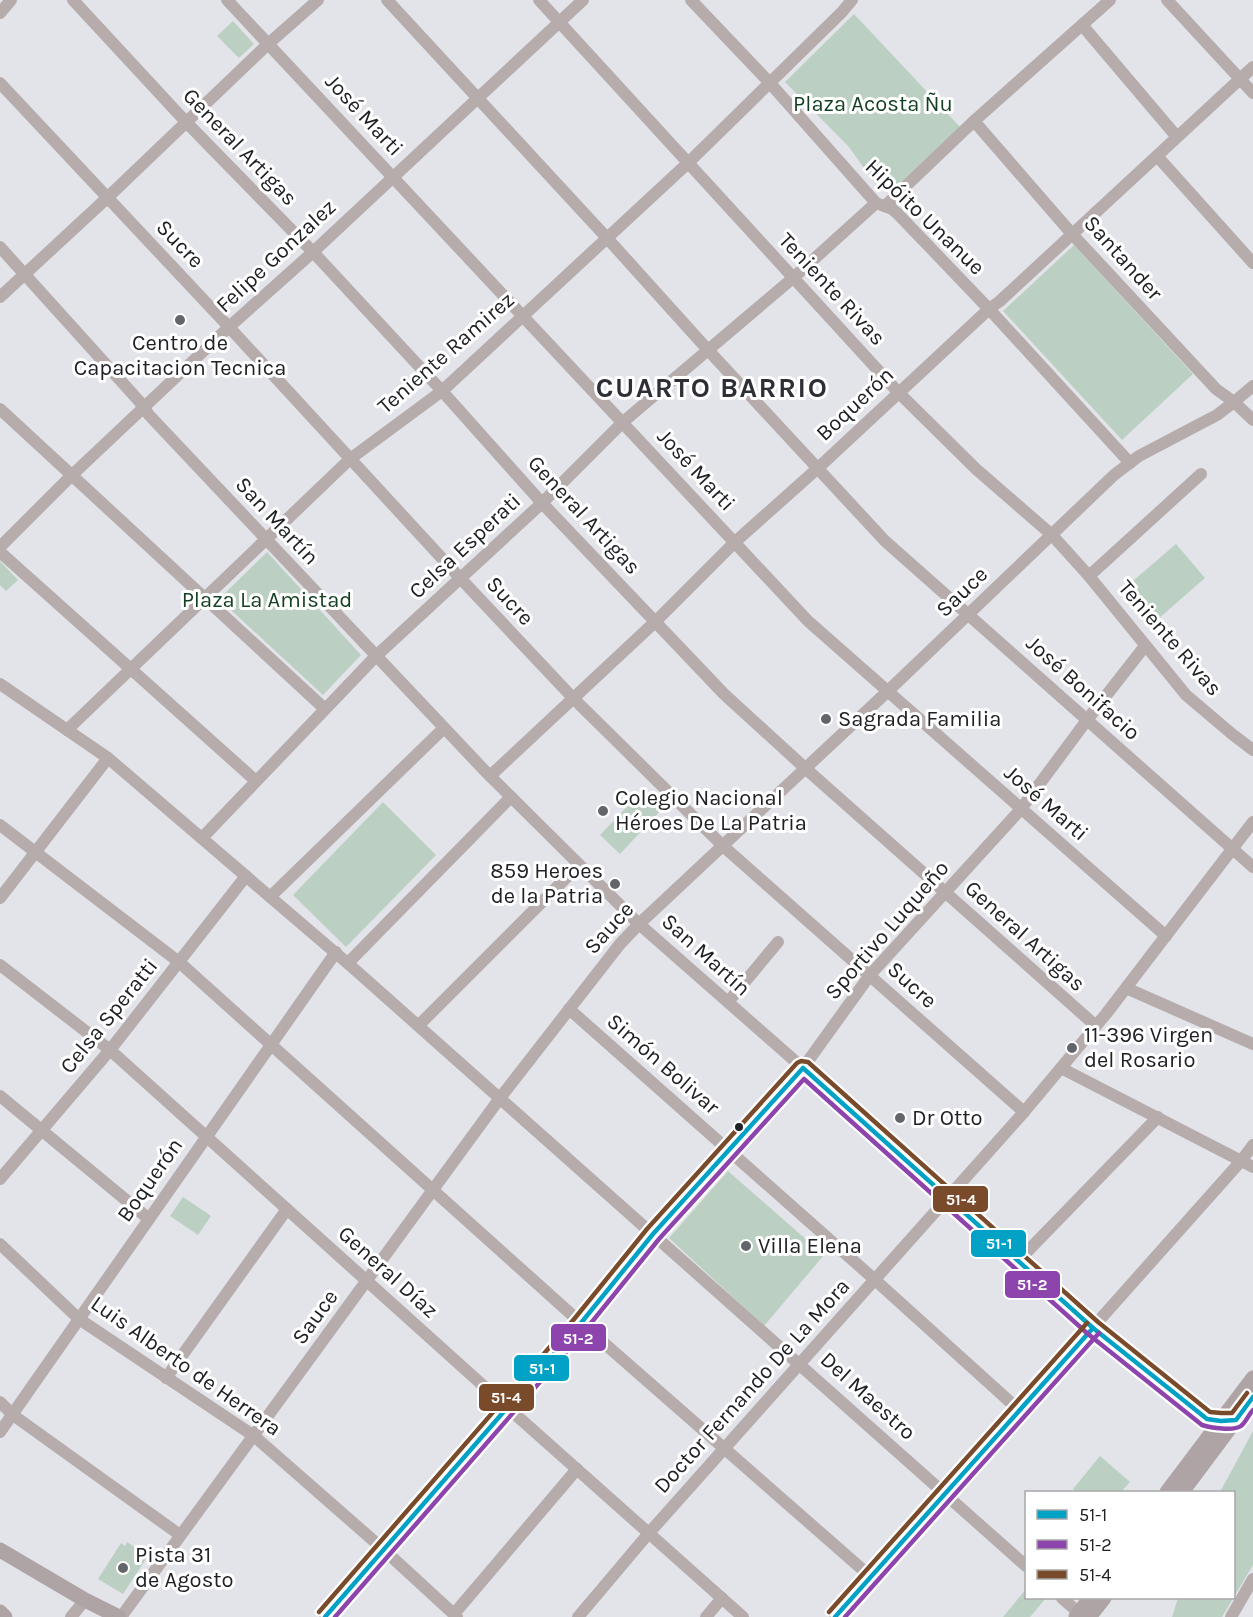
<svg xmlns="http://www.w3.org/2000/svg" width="1253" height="1617" font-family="Karla,sans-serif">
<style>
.green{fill:#bbd0c2}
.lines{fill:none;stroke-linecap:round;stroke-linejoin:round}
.minor{stroke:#b6acac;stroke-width:12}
.major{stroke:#afa4a5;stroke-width:15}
.bus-1-casing{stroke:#fff;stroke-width:9}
.bus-2-casing{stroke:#fff;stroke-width:9}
.bus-3-casing{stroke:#fff;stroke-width:9}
.bus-1{stroke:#02a2c6;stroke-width:4.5}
.bus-2{stroke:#8e44ad;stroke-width:4.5}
.bus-3{stroke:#7a4b2a;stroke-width:4.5}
.poi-dot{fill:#64656a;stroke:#fff;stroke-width:2}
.bus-dot{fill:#202125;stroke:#fff;stroke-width:2}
.labels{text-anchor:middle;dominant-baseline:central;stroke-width:6;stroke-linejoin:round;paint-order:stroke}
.park-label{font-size:22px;fill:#123f20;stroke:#fff}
.street-label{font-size:22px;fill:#202125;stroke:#fff}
.poi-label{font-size:22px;fill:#202125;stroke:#fff;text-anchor:start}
.district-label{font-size:28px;font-weight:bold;letter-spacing:1.5px;fill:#2d2e36;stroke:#fff}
.line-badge{stroke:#fff;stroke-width:2}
.badge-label{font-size:16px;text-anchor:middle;font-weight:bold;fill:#fff}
</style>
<rect width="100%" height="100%" fill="#e3e4ea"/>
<!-- green -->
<g class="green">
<path d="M 854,14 L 962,129 L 895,195 L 882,181 L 876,185 L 849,147 L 785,82 Z"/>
<path d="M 233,21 L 254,44 L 239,58 L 217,36 Z"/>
<path d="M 1074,245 L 1193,374 L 1122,440 L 1003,311 Z"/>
<path d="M 1176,544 L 1205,578 L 1149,627 L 1120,592 Z"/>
<path d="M 267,552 L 361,655 L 323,695 L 219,599 Z"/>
<path d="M 0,561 L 18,580 L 6,591 L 0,585 Z"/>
<path d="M 644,789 L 663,808 L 620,854 L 600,835 Z"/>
<path d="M 383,802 L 436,855 L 346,947 L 293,895 Z"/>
<path d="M 728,1171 L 824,1255 L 764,1326 L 669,1238 Z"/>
<path d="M 183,1197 L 211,1216 L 198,1235 L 170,1216 Z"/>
<path d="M 1253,1431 L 1253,1565 L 1222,1617 L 1172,1617 L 1178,1598 L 1234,1598 L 1234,1492 L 1220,1492 Z"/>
<path d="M 1100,1456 L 1130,1482 L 1121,1492 L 1077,1492 L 1073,1489 Z"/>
<path d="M 127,1542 L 148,1556 L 123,1594 L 98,1579 L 121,1543 L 125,1546 Z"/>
<path d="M 1026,1589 L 1026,1598 L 1046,1598 L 1030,1617 L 1003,1617 Z"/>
</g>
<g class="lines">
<!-- minor -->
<g class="minor">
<path d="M 73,0 L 186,122 L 313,252 L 442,391 L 542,503 L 724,694 L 805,768 L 1096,1026"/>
<path d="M 227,0 L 808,621 L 1166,936"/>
<path d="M 387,0 L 607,238 L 708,350 L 885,541 L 1253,867"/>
<path d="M 539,0 L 898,392 L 976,469 L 1052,535 L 1089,576 L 1186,695 L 1232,734 L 1253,750"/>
<path d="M 691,0 L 769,82 L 876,203 L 892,209 L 897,213 L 989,309 L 1130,463"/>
<path d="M 1110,0 L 974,121 L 1072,234 L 1216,389 L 1234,402 L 1253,420"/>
<path d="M 1167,0 L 1253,93"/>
<path d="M 0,13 L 11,0"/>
<path d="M 1082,25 L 1177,137"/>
<path d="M 0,83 L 229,327 L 461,579 L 573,698 L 723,846 L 1024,1112"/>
<path d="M 1157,156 L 1253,263"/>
<path d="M 885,206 L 974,121"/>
<path d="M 0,247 L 139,401 L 149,415 L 485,771 L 639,924 L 803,1068 L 1093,1328 L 1207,1419 L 1228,1420"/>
<path d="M 0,297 L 107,198 L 268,44 L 318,0"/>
<path d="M 0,409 L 325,709"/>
<path d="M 0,547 L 71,476 L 229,327 L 313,252 L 583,0"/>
<path d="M 0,552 L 256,781"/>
<path d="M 1089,576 L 1201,474"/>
<path d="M 0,684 L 108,758 L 352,967 L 1026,1566"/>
<path d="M 67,730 L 350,459 L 442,391 L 688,163 L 842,12 L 852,0"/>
<path d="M 490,776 L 655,622 L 735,542 L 818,468 L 989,309 L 1000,301 L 1253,67"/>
<path d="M 0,825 L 179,962 L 581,1323 L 871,1577"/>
<path d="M 202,838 L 376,656 L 542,503 L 623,422 L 793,278 L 876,203"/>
<path d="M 270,897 L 444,728"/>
<path d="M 0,898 L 108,758"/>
<path d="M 348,963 L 511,797"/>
<path d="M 0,965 L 110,1050 L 507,1407 L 743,1617"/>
<path d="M 1126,988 L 1253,1044"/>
<path d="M 728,1002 L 778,942"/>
<path d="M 569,1009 L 874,1279 L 1019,1410"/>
<path d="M 419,1025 L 579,865"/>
<path d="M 1061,1068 L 1253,1167"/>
<path d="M 0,1096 L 149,1219"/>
<path d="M 0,1179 L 110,1050 L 246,876"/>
<path d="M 0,1244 L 79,1319 L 254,1436 L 383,1549 L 457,1617"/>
<path d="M 1018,1261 L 1158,1117"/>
<path d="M 166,1378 L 287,1209"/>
<path d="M 0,1402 L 13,1415 L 180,1535"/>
<path d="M 0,1432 L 336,952"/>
<path d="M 1062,1598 L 1079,1613"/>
<path d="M 454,1614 L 577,1469"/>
<path d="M 71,1617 L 85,1600"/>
<path d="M 121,1617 L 500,1098 L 620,944 L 639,924 L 888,691 L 1114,475 L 1139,456 L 1217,415 L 1234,402 L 1253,386"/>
<path d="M 325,1617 L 383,1549 L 581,1323 L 653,1234 L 803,1068 L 870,975 L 1021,809 L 1087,720 L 1145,646"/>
<path d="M 578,1617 L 649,1533 L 1024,1112 L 1106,1014 L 1253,822"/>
<path d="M 706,1617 L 722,1598"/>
<path d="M 835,1617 L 1241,1161 L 1253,1145"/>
<path d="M 1231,1617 L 1253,1579"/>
</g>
<!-- major -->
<g class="major">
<path d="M 1167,1492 L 1253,1378"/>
<path d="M 1182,1492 L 1253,1397"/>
<path d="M 0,1550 L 85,1600 L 119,1617"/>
<path d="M 0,1612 L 5,1617"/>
<path d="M 1076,1617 L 1090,1598"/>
<path d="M 1089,1617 L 1104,1598"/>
</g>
<!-- bus-1 casing -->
<g class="bus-1-casing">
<g id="bus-1">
<path d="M 325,1617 L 581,1323 L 653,1234 L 803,1068 L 1093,1328 L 1207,1419 L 1221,1421 L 1236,1420 L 1253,1397"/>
<path d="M 835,1617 L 1093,1328"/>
</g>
</g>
<!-- bus-2 casing -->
<g class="bus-2-casing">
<g id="bus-2">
<path d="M 335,1617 L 587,1328 L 659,1239 L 804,1079 L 1088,1334 L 1202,1425 C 1211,1428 1234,1431 1241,1426 C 1246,1422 1249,1414 1253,1410"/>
<path d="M 845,1617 L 1099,1333"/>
</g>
</g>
<!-- bus-3 casing -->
<g class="bus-3-casing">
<g id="bus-3">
<path d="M 319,1612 L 575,1318 L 647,1229 L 797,1063 L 801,1061 L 808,1062 L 1098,1322 L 1210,1412 L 1221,1413 L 1232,1413 L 1247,1393"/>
<path d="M 829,1612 L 1087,1323"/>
</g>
</g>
<!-- bus-1 -->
<use href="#bus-1" class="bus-1"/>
<!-- bus-2 -->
<use href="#bus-2" class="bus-2"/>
<!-- bus-3 -->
<use href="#bus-3" class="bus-3"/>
</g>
<!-- markers -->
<g class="poi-dot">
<circle cx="180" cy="320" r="6"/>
<circle cx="826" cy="719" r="6"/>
<circle cx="603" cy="811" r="6"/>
<circle cx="615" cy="884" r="6"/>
<circle cx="1072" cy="1048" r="6"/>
<circle cx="900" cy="1118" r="6"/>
<circle cx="746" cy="1246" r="6"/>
<circle cx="123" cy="1568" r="6"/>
</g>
<circle class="bus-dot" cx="739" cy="1127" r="5"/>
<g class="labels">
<!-- park labels -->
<g class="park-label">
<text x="873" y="104">Plaza Acosta Ñu</text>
<text x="267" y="600">Plaza La Amistad</text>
</g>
<!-- street labels -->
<g class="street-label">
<text transform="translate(364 115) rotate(47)">José Marti</text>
<text transform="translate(240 147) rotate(46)">General Artigas</text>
<text transform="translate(925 217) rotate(44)">Hipóito Unanue</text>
<text transform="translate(180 244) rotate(46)">Sucre</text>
<text transform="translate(276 256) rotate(-43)">Felipe Gonzalez</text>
<text transform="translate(1123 258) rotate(48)">Santander</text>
<text transform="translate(832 289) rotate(47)">Teniente Rivas</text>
<text transform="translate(446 353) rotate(-41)">Teniente Ramirez</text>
<text transform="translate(855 404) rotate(-43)">Boquerón</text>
<text transform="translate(696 470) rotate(47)">José Marti</text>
<text transform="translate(584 515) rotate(47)">General Artigas</text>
<text transform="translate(277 521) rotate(47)">San Martín</text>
<text transform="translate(465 546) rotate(-43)">Celsa Esperati</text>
<text transform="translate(962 592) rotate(-44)">Sauce</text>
<text transform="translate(510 601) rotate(47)">Sucre</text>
<text transform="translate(1170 638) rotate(49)">Teniente Rivas</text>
<text transform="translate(1083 688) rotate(42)">José Bonifacio</text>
<text transform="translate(1046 803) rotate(41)">José Marti</text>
<text transform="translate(609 928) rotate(-48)">Sauce</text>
<text transform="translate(887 930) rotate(-49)">Sportivo Luqueño</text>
<text transform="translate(1025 936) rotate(42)">General Artigas</text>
<text transform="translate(706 955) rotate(42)">San Martín</text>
<text transform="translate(912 985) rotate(42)">Sucre</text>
<text transform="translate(109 1016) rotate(-51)">Celsa Speratti</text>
<text transform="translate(663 1064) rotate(41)">Simón Bolivar</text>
<text transform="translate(150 1180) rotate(-55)">Boquerón</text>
<text transform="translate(388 1272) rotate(42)">General Díaz</text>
<text transform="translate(315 1317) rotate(-54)">Sauce</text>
<text transform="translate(186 1366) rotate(35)">Luis Alberto de Herrera</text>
<text transform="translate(752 1386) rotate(-48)">Doctor Fernando De La Mora</text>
<text transform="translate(868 1396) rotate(42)">Del Maestro</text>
</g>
<!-- poi labels -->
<g class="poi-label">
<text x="180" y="343" text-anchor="middle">Centro de<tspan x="180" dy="25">Capacitacion Tecnica</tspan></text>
<text x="838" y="719">Sagrada Familia</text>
<text x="615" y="798">Colegio Nacional<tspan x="615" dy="25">Héroes De La Patria</tspan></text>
<text x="603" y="871" text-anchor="end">859 Heroes<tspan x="603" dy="25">de la Patria</tspan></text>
<text x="1084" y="1035">11-396 Virgen<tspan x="1084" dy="25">del Rosario</tspan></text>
<text x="912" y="1118">Dr Otto</text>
<text x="758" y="1246">Villa Elena</text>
<text x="135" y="1555">Pista 31<tspan x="135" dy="25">de Agosto</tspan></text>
</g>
<!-- district labels -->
<g class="district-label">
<text x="712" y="387">CUARTO BARRIO</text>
</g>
</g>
<g class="line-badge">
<rect x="932" y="1185" width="57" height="28" rx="6" fill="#7a4b2a"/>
<rect x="970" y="1229" width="57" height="29" rx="6" fill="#02a2c6"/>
<rect x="1004" y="1270" width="57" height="29" rx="6" fill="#8e44ad"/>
<rect x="550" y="1323" width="57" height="29" rx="6" fill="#8e44ad"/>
<rect x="513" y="1354" width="57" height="28" rx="6" fill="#02a2c6"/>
<rect x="478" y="1383" width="57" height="29" rx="6" fill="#7a4b2a"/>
</g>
<g class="badge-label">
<text x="961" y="1205">51-4</text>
<text x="999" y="1249">51-1</text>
<text x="1032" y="1290">51-2</text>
<text x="578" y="1344">51-2</text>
<text x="542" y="1374">51-1</text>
<text x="506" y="1403">51-4</text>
</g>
<!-- legend -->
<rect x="1025" y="1491" width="210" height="108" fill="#ffffff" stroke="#a6a6a8" stroke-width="1.5"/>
<rect x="1037" y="1510" width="30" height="9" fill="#02a2c6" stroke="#a6a6a8" stroke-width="1.5"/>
<text x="1079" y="1521" font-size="18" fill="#202125">51-1</text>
<rect x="1037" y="1540" width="30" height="9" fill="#8e44ad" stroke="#a6a6a8" stroke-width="1.5"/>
<text x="1079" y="1551" font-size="18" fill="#202125">51-2</text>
<rect x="1037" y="1570" width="30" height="9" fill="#7a4b2a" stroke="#a6a6a8" stroke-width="1.5"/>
<text x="1079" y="1581" font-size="18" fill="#202125">51-4</text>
</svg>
